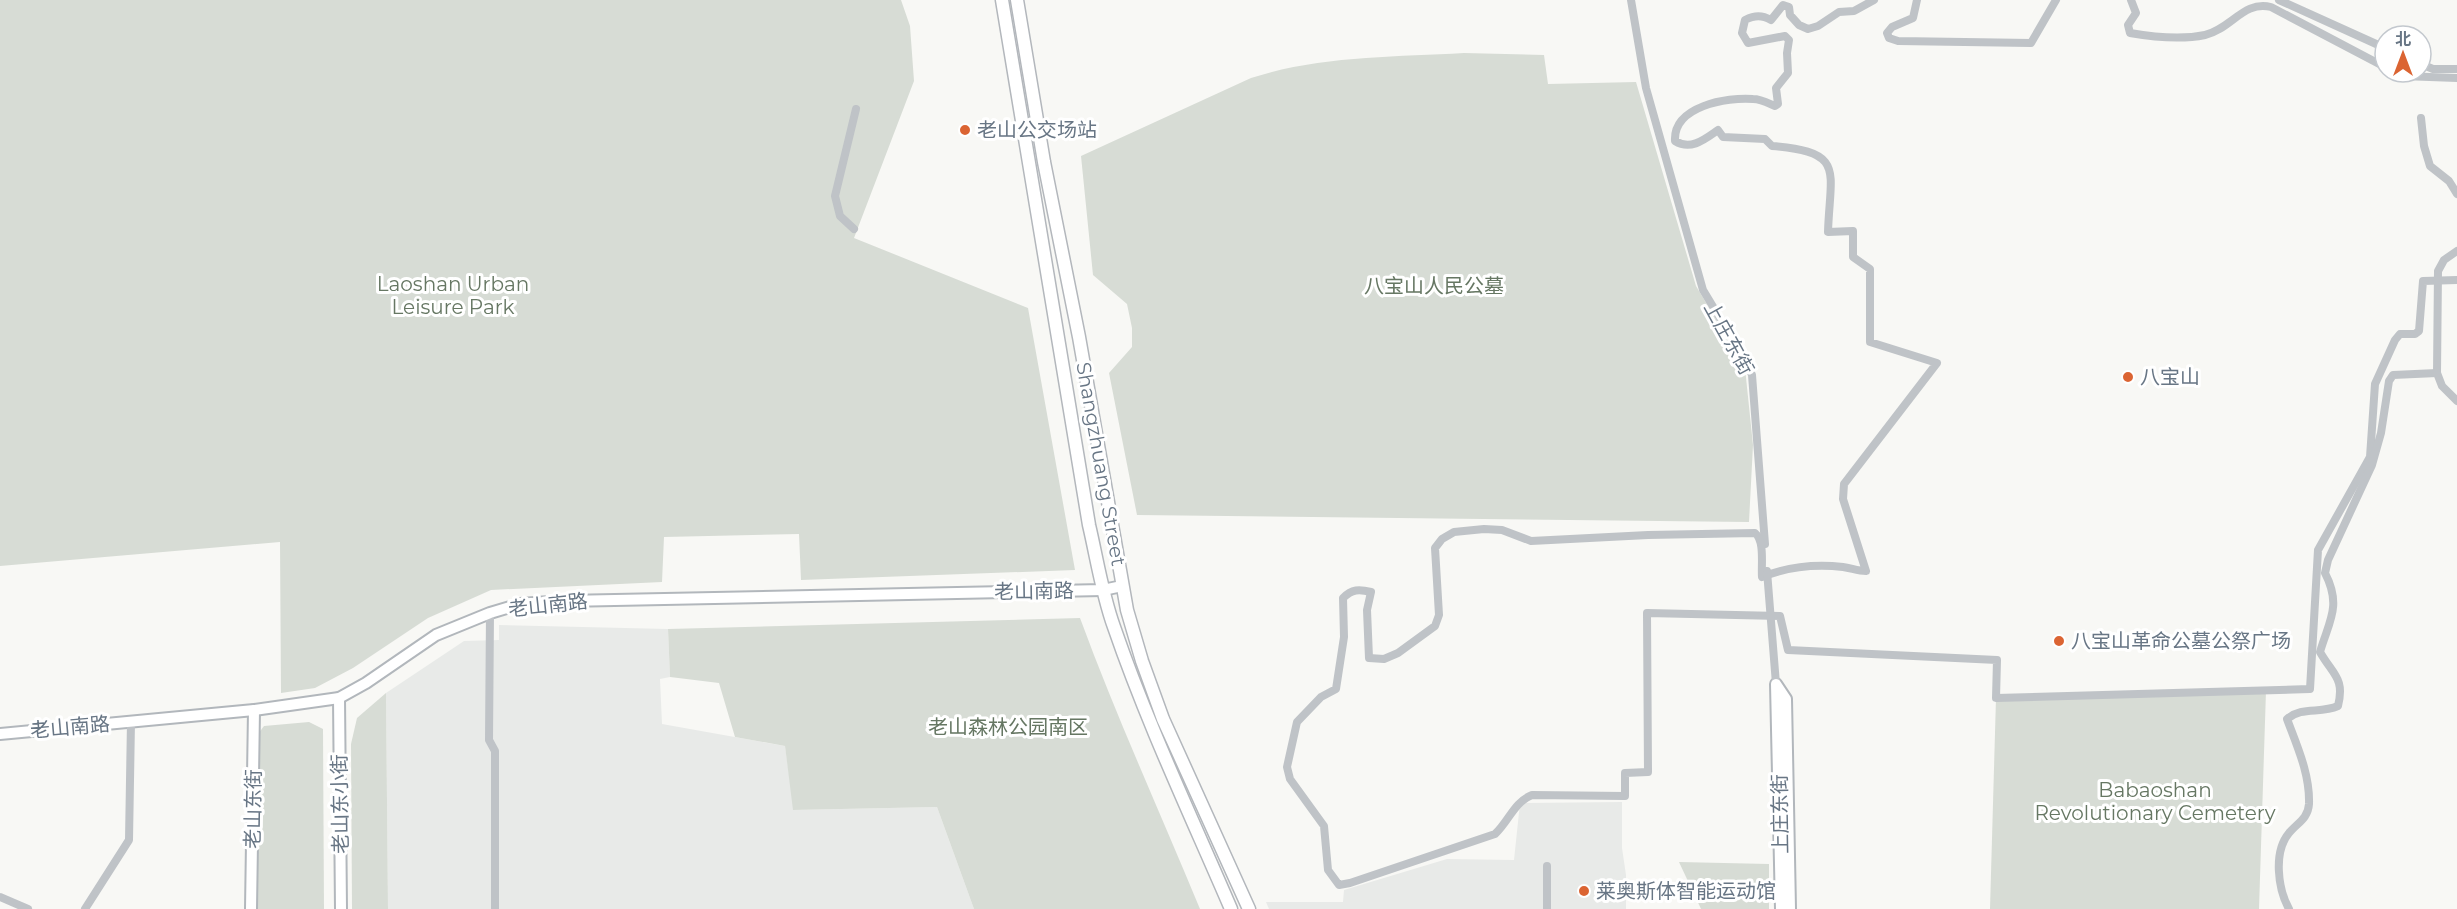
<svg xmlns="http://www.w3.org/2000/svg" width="2457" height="909" font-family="Montserrat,'Noto Sans SC',sans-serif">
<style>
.built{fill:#e8eae8}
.green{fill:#d7dcd5}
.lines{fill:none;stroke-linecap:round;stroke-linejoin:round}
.secondary-casing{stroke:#b2b7bc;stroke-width:14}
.primary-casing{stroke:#b3b7bc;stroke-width:15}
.street{stroke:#bfc3c7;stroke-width:8}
.secondary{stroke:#fff;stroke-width:10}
.primary{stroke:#fff;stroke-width:12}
.poi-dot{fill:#db6432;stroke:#fff;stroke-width:2}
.labels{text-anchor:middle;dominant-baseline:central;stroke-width:6;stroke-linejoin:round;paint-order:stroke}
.poi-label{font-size:20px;fill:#687685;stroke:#fff;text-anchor:start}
.park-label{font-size:20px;fill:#667763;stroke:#fff}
.street-label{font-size:20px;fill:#687685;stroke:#fff}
</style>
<rect width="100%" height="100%" fill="#f8f8f5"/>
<!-- built -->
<g class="built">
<path d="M 499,625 L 668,629 L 670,677 L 660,679 L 662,724 L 785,746 L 794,810 L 937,807 L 974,909 L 388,909 L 386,693 L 464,641 L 499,640 Z"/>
<path d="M 1622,802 L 1622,848 L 1626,875 L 1626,909 L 1269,909 L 1266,902 L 1343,902 L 1344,890 L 1447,859 L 1514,860 L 1520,803 Z"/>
</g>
<!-- green -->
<g class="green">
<path d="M 0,0 L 901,0 L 910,26 L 914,81 L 854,238 L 1028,308 L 1075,570 L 801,580 L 799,534 L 664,537 L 662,582 L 491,590 L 428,618 L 353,668 L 315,688 L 281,693 L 280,542 L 0,566 Z"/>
<path d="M 1464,53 L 1544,55 L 1548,84 L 1636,82 L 1696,286 L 1745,368 L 1753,445 L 1749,522 L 1137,515 L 1109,373 L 1132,347 L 1132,328 L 1127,304 L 1093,275 L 1081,156 L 1251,78 C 1318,56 1393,57 1464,53 Z"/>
<path d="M 1080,618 C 1116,716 1160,812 1200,909 L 974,909 L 937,807 L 793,810 L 785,746 L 735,737 L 719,683 L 670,677 L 668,629 Z"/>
<path d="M 2266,691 L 2259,909 L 1990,909 L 1996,698 Z"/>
<path d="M 386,693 L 388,909 L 352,909 L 351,744 L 357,718 Z"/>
<path d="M 309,722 L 323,729 L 324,909 L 256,909 L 258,734 L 264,726 Z"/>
<path d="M 1679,862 L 1769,864 L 1769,909 L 1701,909 Z"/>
</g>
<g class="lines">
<!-- secondary casing -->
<g class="secondary-casing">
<g id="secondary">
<path d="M 339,698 L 341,909"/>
<path d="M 0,734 L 254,710 L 339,698 L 366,683 L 436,635 L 490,613 L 520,604 L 565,601 L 1103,590 L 1122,586"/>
<path d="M 251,909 L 254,710"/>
<path d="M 1781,909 L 1776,684 L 1786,699 L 1790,909"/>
</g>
</g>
<!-- primary casing -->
<g class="primary-casing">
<g id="primary">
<path d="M 1002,0 L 1089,525 C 1097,559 1102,594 1114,627 C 1147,723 1191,816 1231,909"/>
<path d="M 1017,0 L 1044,162 L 1079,337 L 1127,610 L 1142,661 L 1163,719 L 1249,909"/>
</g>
</g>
<!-- street -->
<g class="street">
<path d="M 1631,0 L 1646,88 L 1703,290 L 1747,363 L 1752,375 L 1765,544"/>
<path d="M 1874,0 L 1854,11 L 1839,12 L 1818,26 L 1808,29 L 1799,25 L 1790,15 L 1789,7 L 1783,5 L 1771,20 C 1762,15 1755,15 1745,20 L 1742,33 L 1748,43 L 1785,36 L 1789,40 L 1787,53 L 1788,73 L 1776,88 L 1778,104 L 1775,106 C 1768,103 1761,99 1753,99 C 1727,97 1673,106 1675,141 C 1691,151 1705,139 1718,130 L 1723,137 L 1765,139 L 1772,146 C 1846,152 1830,170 1828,232 L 1853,231 L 1853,257 L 1870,269 L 1870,342 L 1937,363 L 1844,484 L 1843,499 L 1866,571 C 1858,571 1851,568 1843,567 C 1815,564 1787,567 1762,577 C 1761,565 1765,541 1755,533 L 1648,535 L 1531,541 L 1502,530 L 1484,529 L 1454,532 L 1442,539 L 1435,548 L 1439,615 L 1435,626 L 1398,653 L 1384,659 L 1369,658 L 1367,610 L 1371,592 C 1359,589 1352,589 1343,598 L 1344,637 L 1336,689 L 1321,697 L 1297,722 L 1287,767 L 1290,779 L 1324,826 L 1328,870 L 1339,885 L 1350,883 L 1495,834 C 1509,821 1514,802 1532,795 L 1625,796 L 1625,773 L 1648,772 L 1647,613 L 1780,616 L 1788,650 L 1997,660 L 1996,698 L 2310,689 L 2318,550 L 2370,457 L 2375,384 L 2395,340 L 2400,334 L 2415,334 L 2419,331 L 2423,281 L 2457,280"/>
<path d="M 1917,0 L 1913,18 L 1892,27 L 1887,33 L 1889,38 L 1898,41 L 2031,43 L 2056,0"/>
<path d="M 2131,0 L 2136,13 L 2128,25 L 2130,33 C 2153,37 2181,40 2205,35 C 2231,29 2244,0 2271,7 L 2385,67"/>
<path d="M 2279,0 L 2385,48"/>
<path d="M 2421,64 L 2433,69 L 2457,69"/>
<path d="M 2395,72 L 2402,76 L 2457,78"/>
<path d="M 2421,118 L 2424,146 L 2430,166 L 2449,181 L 2457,194"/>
<path d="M 854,229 L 840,216 L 835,196 L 856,109"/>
<path d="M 2457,251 L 2444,260 L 2438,271 L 2437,373 L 2442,386 L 2457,401"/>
<path d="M 1767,571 L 1776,684"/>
<path d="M 490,613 L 489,740 L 495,751 L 495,909"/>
<path d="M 1547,866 L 1547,909"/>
<path d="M 0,897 L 28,909"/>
<path d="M 85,909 L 129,840 L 131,721"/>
<path d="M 2289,909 C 2278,889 2273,852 2289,833 C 2297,823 2308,819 2309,804 C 2310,774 2297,746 2287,719 C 2302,706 2320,714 2338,706 C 2345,678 2333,675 2320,652 C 2329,621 2342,606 2325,573 L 2328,560 L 2372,465 L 2381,433 L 2389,381 L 2393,375 L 2437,373"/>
</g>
<!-- secondary -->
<use href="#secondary" class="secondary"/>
<!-- primary -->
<use href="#primary" class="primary"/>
</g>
<!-- markers -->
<g class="poi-dot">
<circle cx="965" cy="130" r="6"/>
<circle cx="2128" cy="377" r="6"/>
<circle cx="2059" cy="641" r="6"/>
<circle cx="1584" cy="891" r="6"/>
</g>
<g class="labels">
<!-- poi labels -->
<g class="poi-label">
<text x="977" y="130">老山公交场站</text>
<text x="2140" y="377">八宝山</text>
<text x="2071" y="641">八宝山革命公墓公祭广场</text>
<text x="1596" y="891">莱奥斯体智能运动馆</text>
</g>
<!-- park labels -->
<g class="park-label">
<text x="453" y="284">Laoshan Urban<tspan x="453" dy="23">Leisure Park</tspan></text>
<text x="1434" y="286">八宝山人民公墓</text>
<text x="1008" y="727">老山森林公园南区</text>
<text x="2155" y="790">Babaoshan<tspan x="2155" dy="23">Revolutionary Cemetery</tspan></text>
</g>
<!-- street labels -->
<g class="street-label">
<text transform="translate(1729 338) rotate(61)">上庄东街</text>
<text transform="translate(1101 464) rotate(80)">Shangzhuang Street</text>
<text transform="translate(1034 591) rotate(-1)">老山南路</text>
<text transform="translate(548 605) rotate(-6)">老山南路</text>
<text transform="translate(70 727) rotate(-5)">老山南路</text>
<text transform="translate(340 804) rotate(-91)">老山东小街</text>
<text transform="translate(253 809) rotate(-89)">老山东街</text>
<text transform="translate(1780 814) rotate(-91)">上庄东街</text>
</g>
</g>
<!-- north arrow -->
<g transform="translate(2403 54)"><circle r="28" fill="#ffffff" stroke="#c3c8ce" stroke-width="1.5"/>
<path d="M0-4.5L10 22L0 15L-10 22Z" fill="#db6432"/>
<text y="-9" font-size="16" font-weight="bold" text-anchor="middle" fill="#687685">北</text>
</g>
</svg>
